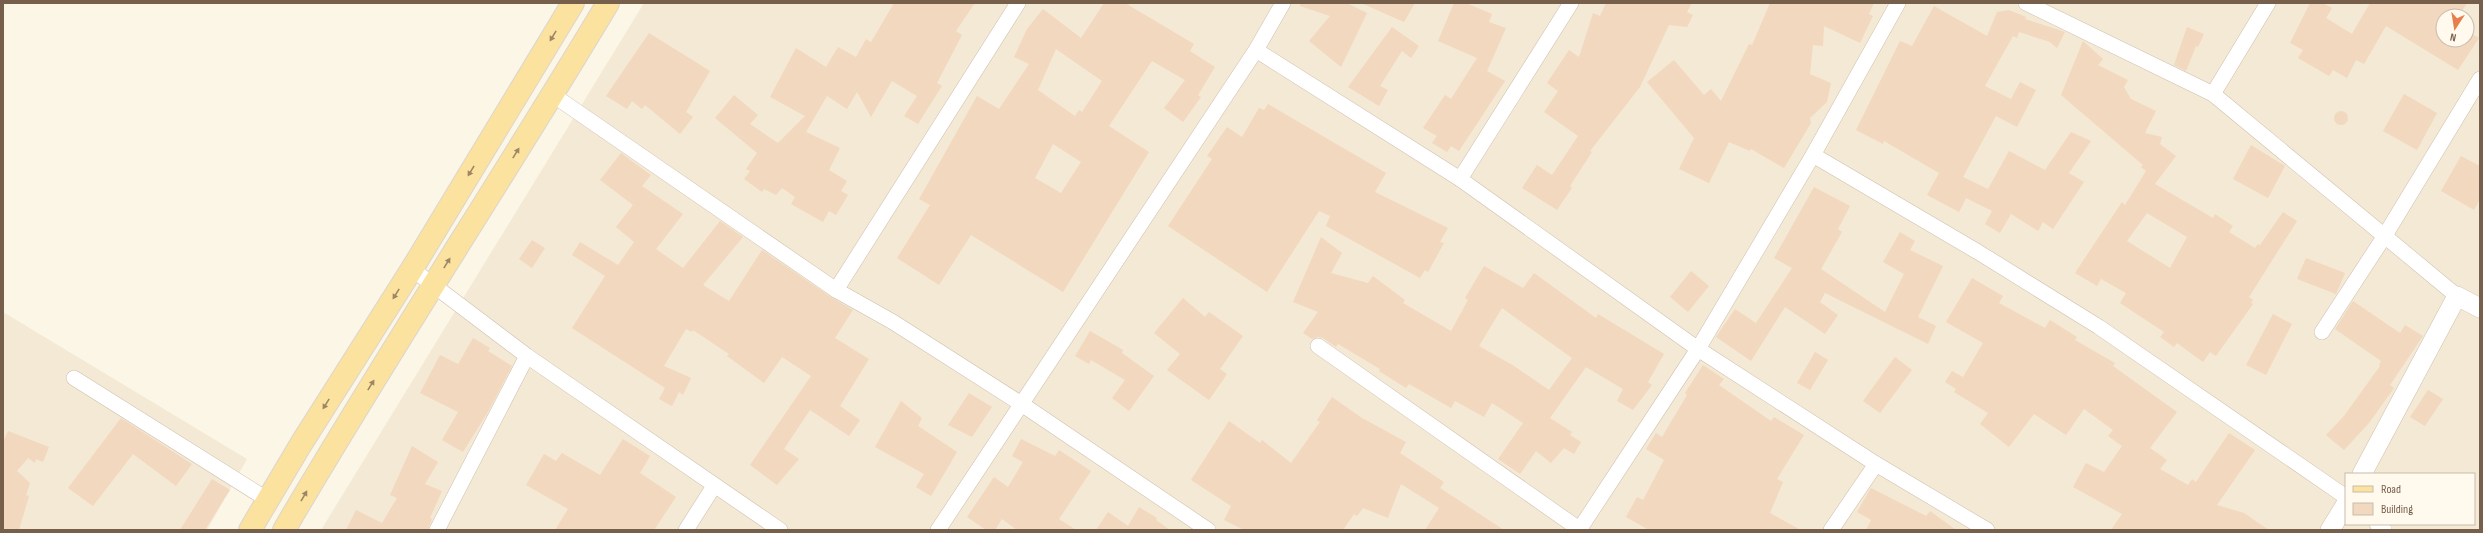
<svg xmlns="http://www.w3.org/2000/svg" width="2483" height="533" font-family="'Sofia Sans Condensed',sans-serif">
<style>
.residential{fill:#f4e9d5;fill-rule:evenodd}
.building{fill:#f2d8be;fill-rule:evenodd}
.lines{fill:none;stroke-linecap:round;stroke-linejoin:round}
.minor-casing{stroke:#cebfac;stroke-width:16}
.tertiary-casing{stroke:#cebfac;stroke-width:20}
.primary-casing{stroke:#dbd5d0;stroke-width:24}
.minor{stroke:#fff;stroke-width:15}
.tertiary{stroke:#fff;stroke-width:19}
.primary{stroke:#fbe29f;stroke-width:22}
.oneway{fill:#9e8664}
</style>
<rect width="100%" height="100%" fill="#fcf6e6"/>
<!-- residential -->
<g class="residential">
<path d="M 644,3 L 2480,3 L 2480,530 L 321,530 ZM 2443,16 L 2467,16 L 2467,40 L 2443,40 ZM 2346,474 L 2474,474 L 2474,524 L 2346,524 Z"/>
<path d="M 3,312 L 247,459 L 207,530 L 3,530 Z"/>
</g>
<!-- building -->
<g class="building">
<path d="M 894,3 L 975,3 L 956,31 L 962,35 L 937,83 L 942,86 L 918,124 L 904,116 L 917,96 L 892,81 L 871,117 L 857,92 L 847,109 L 827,96 L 806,132 L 840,148 L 829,170 L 847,181 L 841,191 L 848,195 L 836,215 L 829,211 L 823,222 L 791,204 L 795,197 L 782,188 L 776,195 L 764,189 L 762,192 L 744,179 L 750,171 L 746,169 L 757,153 L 715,118 L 734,95 L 758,115 L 750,124 L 778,143 L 805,116 L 770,97 L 796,48 L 826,67 L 838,47 L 856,57 L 866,39 L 871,42 Z"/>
<path d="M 1104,3 L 1125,3 L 1194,44 L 1190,51 L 1215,67 L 1198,95 L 1201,97 L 1183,122 L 1164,108 L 1185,80 L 1152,61 L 1109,126 L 1149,152 L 1063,292 L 971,235 L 939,285 L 897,258 L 930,205 L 919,199 L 977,96 L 999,109 L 1029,64 L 1014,57 L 1027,29 L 1043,9 L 1081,38 ZM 1056,49 L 1102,81 L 1082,112 L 1079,110 L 1075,116 L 1038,90 ZM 1053,144 L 1081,162 L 1061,193 L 1035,178 Z"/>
<path d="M 1300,3 L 1347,3 L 1367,13 L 1341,67 L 1309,41 L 1330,16 L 1300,6 Z"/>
<path d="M 1361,3 L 1415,3 L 1404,22 Z"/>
<path d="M 1454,3 L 1466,3 L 1492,14 L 1489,22 L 1506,28 L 1487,71 L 1505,81 L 1459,151 L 1451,146 L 1447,152 L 1432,143 L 1437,136 L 1423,128 L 1445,95 L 1451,99 L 1477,58 L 1438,41 Z"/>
<path d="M 1606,3 L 1692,3 L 1687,12 L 1693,15 L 1687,27 L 1669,25 L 1640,87 L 1590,151 L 1592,152 L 1570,186 L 1572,188 L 1557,210 L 1522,188 L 1537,165 L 1552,175 L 1578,136 L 1544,112 L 1558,91 L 1547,83 L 1569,50 L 1579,57 L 1593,13 L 1600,16 Z"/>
<path d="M 1770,3 L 1874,3 L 1869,14 L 1873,16 L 1860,43 L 1824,26 L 1823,46 L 1813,45 L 1810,74 L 1831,83 L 1827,102 L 1810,118 L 1811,123 L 1784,168 L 1751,149 L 1750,151 L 1729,142 L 1709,183 L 1679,169 L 1694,138 L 1647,82 L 1674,60 L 1704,95 L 1711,89 L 1721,101 L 1749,44 L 1752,45 Z"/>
<path d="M 2310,3 L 2323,3 L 2332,8 L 2326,18 L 2352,34 L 2370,3 L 2467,3 L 2459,16 L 2443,16 L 2443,40 L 2467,40 L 2467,31 L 2479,38 L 2458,70 L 2386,26 L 2364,64 L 2356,60 L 2347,78 L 2333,70 L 2329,76 L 2298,58 L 2303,50 L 2290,43 Z"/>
<path d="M 1934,6 L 1987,36 L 1997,12 L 2009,10 L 2026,17 L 2025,19 L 2065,32 L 2057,48 L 2050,42 L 2019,32 L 2017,38 L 2013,36 L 1985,86 L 2011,99 L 2020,82 L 2036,90 L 2017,127 L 1996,116 L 1963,177 L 1988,189 L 2009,151 L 2045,170 L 2071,132 L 2091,141 L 2069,173 L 2084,182 L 2053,229 L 2043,222 L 2038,231 L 2011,214 L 2000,233 L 1985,224 L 1992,211 L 1966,198 L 1959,212 L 1927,195 L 1939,173 L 1884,141 L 1883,144 L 1856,130 L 1900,41 L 1912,46 Z"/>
<path d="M 1392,27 L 1419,46 L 1411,58 L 1402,51 L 1380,86 L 1388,90 L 1379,106 L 1348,87 Z"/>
<path d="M 2187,27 L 2204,34 L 2198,47 L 2196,46 L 2186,71 L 2174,65 Z"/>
<path d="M 649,33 L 710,71 L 686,112 L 693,117 L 680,134 L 645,105 L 642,109 L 632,101 L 627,109 L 606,96 Z"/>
<path d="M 2083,41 L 2103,59 L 2098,65 L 2128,80 L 2124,87 L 2131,99 L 2156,111 L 2145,133 L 2162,137 L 2160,144 L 2176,156 L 2155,184 L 2213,218 L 2215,214 L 2233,226 L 2229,232 L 2255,248 L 2258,244 L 2260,245 L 2283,212 L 2297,221 L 2249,297 L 2253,300 L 2251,303 L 2253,304 L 2216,356 L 2210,352 L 2203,362 L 2177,343 L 2174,347 L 2160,337 L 2164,332 L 2120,303 L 2126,293 L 2101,279 L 2097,286 L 2075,273 L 2122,202 L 2125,205 L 2146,171 L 2141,167 L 2143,165 L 2061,95 ZM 2147,213 L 2187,237 L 2170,268 L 2127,241 Z"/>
<path d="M 2404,94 L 2437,113 L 2417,150 L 2383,131 Z"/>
<path d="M 1268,104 L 1386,173 L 1375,192 L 1448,228 L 1440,242 L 1444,243 L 1428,272 L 1425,270 L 1420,278 L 1326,226 L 1330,216 L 1319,211 L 1267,292 L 1168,226 L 1212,159 L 1207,156 L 1227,127 L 1242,137 L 1259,108 L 1264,110 Z"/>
<circle cx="2341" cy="118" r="7"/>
<path d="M 2251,145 L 2285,166 L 2268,198 L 2233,179 Z"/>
<path d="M 621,153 L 651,175 L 642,186 L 683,214 L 656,249 L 683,268 L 720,221 L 743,237 L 703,285 L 729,301 L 762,250 L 831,297 L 853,310 L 835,338 L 869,359 L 840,406 L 860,420 L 849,436 L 810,410 L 784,449 L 799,459 L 777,485 L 750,465 L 811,376 L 782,357 L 764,383 L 727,356 L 729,354 L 693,330 L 692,332 L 686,329 L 664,366 L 691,378 L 683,395 L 679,392 L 672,406 L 659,399 L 665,388 L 572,328 L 605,276 L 572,255 L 580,242 L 618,265 L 634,242 L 616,227 L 633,205 L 600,180 Z"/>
<path d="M 2461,156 L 2480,166 L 2480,199 L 2474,210 L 2441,191 Z"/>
<path d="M 1814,187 L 1850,206 L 1838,229 L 1842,232 L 1821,269 L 1885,312 L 1904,274 L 1883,262 L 1900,232 L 1915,241 L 1910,250 L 1943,266 L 1918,317 L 1936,326 L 1928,344 L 1825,293 L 1820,302 L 1838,315 L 1825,334 L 1785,307 L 1751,361 L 1716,337 L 1735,309 L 1756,323 L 1792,268 L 1774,258 Z"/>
<path d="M 1321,237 L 1342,253 L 1331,273 L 1368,283 L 1373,276 L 1405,300 L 1403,303 L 1451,331 L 1468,300 L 1465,298 L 1484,266 L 1523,288 L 1534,273 L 1596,318 L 1598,314 L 1664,354 L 1648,382 L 1652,385 L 1633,410 L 1617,401 L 1623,389 L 1586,367 L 1550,418 L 1572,432 L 1570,435 L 1581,442 L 1574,454 L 1564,448 L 1551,463 L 1536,451 L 1520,474 L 1498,459 L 1523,423 L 1492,403 L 1484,417 L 1455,401 L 1451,408 L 1409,384 L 1406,388 L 1379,371 L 1380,369 L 1338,344 L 1336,347 L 1323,338 L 1318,337 L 1312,339 L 1303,333 L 1318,312 L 1293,302 ZM 1502,308 L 1572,358 L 1549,390 L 1514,366 L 1479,346 Z"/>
<path d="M 532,240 L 545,248 L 532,268 L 519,259 Z"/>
<path d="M 2306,258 L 2345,273 L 2336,294 L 2297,279 Z"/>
<path d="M 1691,271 L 1709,286 L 1688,312 L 1670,297 Z"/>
<path d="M 1972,278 L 2003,296 L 1999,303 L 2045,328 L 2050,320 L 2077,337 L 2075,340 L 2115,363 L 2113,366 L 2177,412 L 2150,448 L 2167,460 L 2160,469 L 2188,485 L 2192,479 L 2196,482 L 2229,433 L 2255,450 L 2217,505 L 2244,513 L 2269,530 L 2111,530 L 2122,514 L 2073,487 L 2086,463 L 2104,472 L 2122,446 L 2108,436 L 2113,430 L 2084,409 L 2066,435 L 2034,414 L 2009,447 L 1980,424 L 1988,413 L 1954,392 L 1956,389 L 1945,382 L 1952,371 L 1963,377 L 1983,343 L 1946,322 Z"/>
<path d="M 1183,298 L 1205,317 L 1209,312 L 1243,336 L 1220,369 L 1227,374 L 1209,400 L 1167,370 L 1180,354 L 1154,333 Z"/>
<path d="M 2353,301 L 2400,333 L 2405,325 L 2423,336 L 2390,385 L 2394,388 L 2369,423 L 2344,450 L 2326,435 L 2344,416 L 2380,366 L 2379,365 L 2381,361 L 2335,329 Z"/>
<path d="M 2273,314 L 2292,324 L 2266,375 L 2246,365 Z"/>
<path d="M 1090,331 L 1123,350 L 1122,353 L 1154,376 L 1129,411 L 1112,398 L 1125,380 L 1091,360 L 1089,364 L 1075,356 Z"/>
<path d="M 473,338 L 490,348 L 488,351 L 512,366 L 488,412 L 463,452 L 442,440 L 458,412 L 420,393 L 440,355 L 458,364 Z"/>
<path d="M 1815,352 L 1828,360 L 1810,390 L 1797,383 Z"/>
<path d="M 1895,357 L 1912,370 L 1880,413 L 1863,401 Z"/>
<path d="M 1703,365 L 1724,379 L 1719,385 L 1771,421 L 1774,417 L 1804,435 L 1777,479 L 1783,482 L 1770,513 L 1801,530 L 1649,530 L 1626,517 L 1637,497 L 1643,500 L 1664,460 L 1646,449 L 1656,433 L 1662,437 L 1687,395 L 1685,393 Z"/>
<path d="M 2428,390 L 2443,399 L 2425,426 L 2410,417 Z"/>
<path d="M 969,393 L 992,407 L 972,437 L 948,425 Z"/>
<path d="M 1332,397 L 1362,418 L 1406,442 L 1400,453 L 1444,482 L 1440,488 L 1504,530 L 1425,530 L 1439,508 L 1401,484 L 1388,518 L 1363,508 L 1357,516 L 1354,514 L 1343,530 L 1244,530 L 1224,520 L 1231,506 L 1191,480 L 1229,421 L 1260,443 L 1262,440 L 1291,463 L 1320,422 L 1317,420 Z"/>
<path d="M 901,401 L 922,418 L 918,426 L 957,452 L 931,496 L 916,487 L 924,474 L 875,447 Z"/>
<path d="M 121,418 L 192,464 L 176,486 L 133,454 L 93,506 L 68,488 Z"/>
<path d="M 8,431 L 49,447 L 43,462 L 36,459 L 35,463 L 28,458 L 17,471 L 30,483 L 26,495 L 29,496 L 19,530 L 3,530 L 3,442 Z"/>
<path d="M 623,439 L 650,456 L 640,473 L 676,497 L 654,530 L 555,530 L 568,509 L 526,485 L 544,454 L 556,461 L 562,453 L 600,475 Z"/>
<path d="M 1021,439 L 1055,456 L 1059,450 L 1091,471 L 1059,519 L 1076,530 L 1017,530 L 1002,519 L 995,530 L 986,530 L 967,517 L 994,477 L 1008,487 L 1023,462 L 1012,456 Z"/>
<path d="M 412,446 L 438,462 L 425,484 L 442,491 L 430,518 L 432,519 L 428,530 L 346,530 L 356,510 L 382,523 L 397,498 L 390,495 Z"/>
<path d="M 212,479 L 230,490 L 205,530 L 180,530 Z"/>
<path d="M 1871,488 L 1926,516 L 1930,511 L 1956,530 L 1866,530 L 1871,520 L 1857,512 Z"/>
<path d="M 1139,507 L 1157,518 L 1156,520 L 1170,530 L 1096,530 L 1108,512 L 1128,526 Z"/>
</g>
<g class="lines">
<!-- minor casing -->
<g class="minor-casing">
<g id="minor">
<path d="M 2026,3 L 2213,94 L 2457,296"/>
<path d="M 1256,50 L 1460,179 L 1698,349 L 1876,464 L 1987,530"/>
<path d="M 2213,94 L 2268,3"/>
<path d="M 553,95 L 836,290 L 893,322 L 1023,405 L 1208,530"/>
<path d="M 1813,155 L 1978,252 L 2099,327 L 2346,497"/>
<path d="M 1460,179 L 1571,3"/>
<path d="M 412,269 L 527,356 L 780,530"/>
<path d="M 836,290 L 1018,3"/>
<path d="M 2322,332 L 2384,237 L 2480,79"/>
<path d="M 1318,346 L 1579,529"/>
<path d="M 74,378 L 268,500"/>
<path d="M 2377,524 L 2384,530"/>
<path d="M 437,530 L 527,356"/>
<path d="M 686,530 L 714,486"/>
<path d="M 938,530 L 1256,50 L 1283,3"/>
<path d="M 1579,530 L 1698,349 L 1813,155 L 1898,3"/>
<path d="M 1831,530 L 1876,464"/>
</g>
</g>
<!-- tertiary casing -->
<g class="tertiary-casing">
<g id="tertiary">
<path d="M 2362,474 L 2457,296 L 2480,308"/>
<path d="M 2330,530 L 2346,504"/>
</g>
</g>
<!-- primary casing -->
<g class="primary-casing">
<g id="primary">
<path d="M 250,530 L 301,444 L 412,269 L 573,3"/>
<path d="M 284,530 C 388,352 502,180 608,3"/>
</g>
</g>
<!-- minor -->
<use href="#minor" class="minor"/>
<!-- tertiary -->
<use href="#tertiary" class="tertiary"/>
<!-- primary -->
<use href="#primary" class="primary"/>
</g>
<!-- one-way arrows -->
<defs><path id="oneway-solid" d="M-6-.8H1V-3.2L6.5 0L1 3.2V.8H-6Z"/></defs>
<g class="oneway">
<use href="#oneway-solid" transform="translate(553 36) rotate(121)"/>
<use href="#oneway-solid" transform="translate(516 153) rotate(-58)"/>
<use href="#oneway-solid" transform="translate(471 171) rotate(121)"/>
<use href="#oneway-solid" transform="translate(447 263) rotate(-58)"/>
<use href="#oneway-solid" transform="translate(396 294) rotate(122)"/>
<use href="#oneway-solid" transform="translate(371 385) rotate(-58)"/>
<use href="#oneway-solid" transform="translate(326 404) rotate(122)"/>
<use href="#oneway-solid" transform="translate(304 496) rotate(-60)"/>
</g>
<!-- border -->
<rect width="2483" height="533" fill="none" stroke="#765f4b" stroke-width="8"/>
<!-- legend -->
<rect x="2345" y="473" width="130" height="52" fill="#fffaed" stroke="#c8bcac"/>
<rect x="2353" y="486" width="20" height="6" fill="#fbe29f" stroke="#c8bcac"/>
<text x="2381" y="493" font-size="12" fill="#765f4b">Road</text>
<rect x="2353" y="503" width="20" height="12" fill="#f2d8be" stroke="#c8bcac"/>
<text x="2381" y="513" font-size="12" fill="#765f4b">Building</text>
<!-- north arrow -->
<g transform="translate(2455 28) rotate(192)"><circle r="19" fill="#fffaed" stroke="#c8bcac"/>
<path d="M0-3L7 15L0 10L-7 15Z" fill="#e77e4b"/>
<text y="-6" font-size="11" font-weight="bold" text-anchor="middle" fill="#765f4b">N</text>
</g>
</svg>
